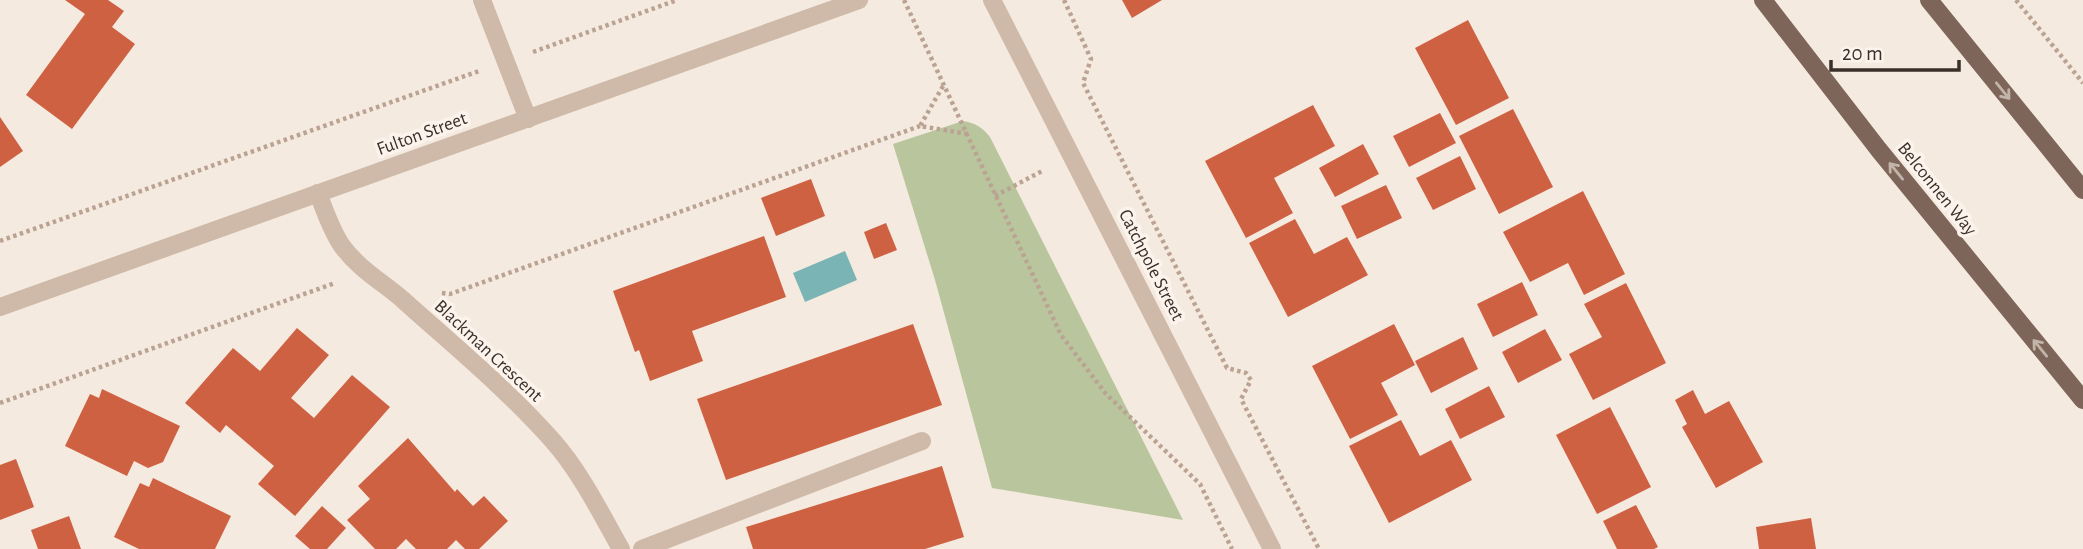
<svg xmlns="http://www.w3.org/2000/svg" width="2083" height="549" font-family="'Alegreya Sans',sans-serif">
<style>
.green{fill:#b9c69d}
.water{fill:#7bb4b5}
.building{fill:#cf6143}
.lines{fill:none;stroke-linecap:round;stroke-linejoin:round}
.path{stroke:#bba393;stroke-width:4.5;stroke-dasharray:3.5 3.5;stroke-linecap:butt}
.service{stroke:#cfb9a9;stroke-width:18}
.minor{stroke:#cfb9a9;stroke-width:18}
.tertiary{stroke:#cfb9a9;stroke-width:18}
.primary{stroke:#7e655a;stroke-width:18}
.oneway{stroke:#c3b4aa}
.labels{text-anchor:middle;dominant-baseline:central;stroke-width:7;stroke-linejoin:round;paint-order:stroke}
.street-label{font-size:19px;fill:#3b2f2a;stroke:#fcf4ec}
</style>
<rect width="100%" height="100%" fill="#f5eadf"/>
<!-- green -->
<path class="green" d="M 963,121 C 975,123 982,127 990,137 L 1183,520 L 992,488 L 935,280 L 893,144 Z"/>
<!-- water -->
<path class="water" d="M 845,251 L 857,280 L 805,302 L 793,273 Z"/>
<!-- building -->
<g class="building">
<path d="M 65,0 L 108,0 L 124,11 L 112,27 L 135,44 L 72,129 L 26,95 L 85,14 Z"/>
<path d="M 1122,0 L 1162,0 L 1132,18 Z"/>
<path d="M 1468,20 L 1509,98 L 1456,125 L 1415,48 Z"/>
<path d="M 1313,105 L 1335,146 L 1274,178 L 1293,213 L 1246,238 L 1205,161 Z"/>
<path d="M 1513,109 L 1553,187 L 1499,214 L 1459,136 Z"/>
<path d="M 1440,113 L 1456,143 L 1409,167 L 1393,136 Z"/>
<path d="M 0,117 L 23,151 L 0,167 Z"/>
<path d="M 1363,144 L 1379,174 L 1335,197 L 1319,168 Z"/>
<path d="M 1460,156 L 1476,189 L 1433,210 L 1416,178 Z"/>
<path d="M 811,179 L 825,216 L 776,236 L 761,198 Z"/>
<path d="M 1386,185 L 1402,218 L 1357,239 L 1341,206 Z"/>
<path d="M 1583,191 L 1625,274 L 1584,295 L 1568,263 L 1530,282 L 1503,232 Z"/>
<path d="M 1295,219 L 1314,254 L 1347,237 L 1368,275 L 1288,317 L 1249,243 Z"/>
<path d="M 886,223 L 897,250 L 874,259 L 864,232 Z"/>
<path d="M 764,236 L 786,297 L 692,331 L 703,361 L 650,381 L 639,350 L 635,352 L 613,291 Z"/>
<path d="M 1522,282 L 1538,315 L 1493,337 L 1477,304 Z"/>
<path d="M 1626,283 L 1666,363 L 1593,400 L 1569,354 L 1602,337 L 1584,304 Z"/>
<path d="M 913,324 L 942,405 L 726,480 L 697,399 Z"/>
<path d="M 1394,324 L 1415,365 L 1381,383 L 1398,415 L 1350,439 L 1312,366 Z"/>
<path d="M 297,328 L 329,355 L 291,398 L 314,418 L 352,375 L 390,407 L 295,516 L 258,484 L 274,466 L 226,425 L 220,433 L 185,403 L 233,348 L 260,371 Z"/>
<path d="M 1545,329 L 1562,360 L 1518,383 L 1502,352 Z"/>
<path d="M 1463,337 L 1478,369 L 1431,393 L 1415,361 Z"/>
<path d="M 1489,386 L 1505,417 L 1460,439 L 1445,409 Z"/>
<path d="M 102,389 L 180,426 L 163,462 L 148,468 L 134,461 L 127,476 L 65,446 L 90,394 L 99,398 Z"/>
<path d="M 1693,390 L 1705,414 L 1729,401 L 1763,462 L 1716,488 L 1682,427 L 1687,424 L 1675,400 Z"/>
<path d="M 1610,407 L 1651,487 L 1597,514 L 1556,435 Z"/>
<path d="M 1401,420 L 1420,456 L 1451,440 L 1472,480 L 1389,523 L 1349,446 Z"/>
<path d="M 408,438 L 455,492 L 457,489 L 473,506 L 484,496 L 508,521 L 479,549 L 465,549 L 456,540 L 447,549 L 416,549 L 406,539 L 396,549 L 375,549 L 347,520 L 370,499 L 358,486 Z"/>
<path d="M 16,459 L 34,507 L 0,520 L 0,465 Z"/>
<path d="M 942,466 L 964,537 L 925,549 L 753,549 L 746,527 Z"/>
<path d="M 153,478 L 231,516 L 215,549 L 139,549 L 114,537 L 140,483 L 149,487 Z"/>
<path d="M 1636,505 L 1658,547 L 1654,549 L 1617,549 L 1603,521 Z"/>
<path d="M 322,506 L 346,528 L 327,549 L 310,549 L 295,536 Z"/>
<path d="M 69,516 L 81,549 L 38,549 L 31,530 Z"/>
<path d="M 1811,518 L 1816,549 L 1759,549 L 1756,527 Z"/>
</g>
<g class="lines">
<!-- path -->
<g class="path">
<path d="M 904,0 L 1061,335 L 1106,394 L 1200,484 L 1232,549"/>
<path d="M 1064,0 L 1091,59 L 1083,83 L 1227,368 L 1246,373 L 1251,380 L 1241,399 L 1319,549"/>
<path d="M 2016,0 L 2083,83"/>
<path d="M 533,52 L 677,0"/>
<path d="M 943,86 L 920,126 L 968,134"/>
<path d="M 995,196 L 1044,170"/>
<path d="M 0,241 L 479,71"/>
<path d="M 442,293 L 450,294 L 920,126"/>
<path d="M 0,403 L 335,283"/>
</g>
<!-- service -->
<path class="service" d="M 642,549 L 922,441"/>
<!-- minor -->
<g class="minor">
<path d="M 482,0 L 528,119"/>
<path d="M 318,193 C 325,211 331,230 342,246 C 358,268 382,282 402,299 C 453,345 507,389 553,441 C 581,473 600,512 621,549"/>
</g>
<!-- tertiary -->
<g class="tertiary">
<path d="M 992,0 L 1272,549"/>
<path d="M 0,307 L 859,0"/>
</g>
<!-- primary -->
<g class="primary">
<path d="M 1763,0 L 1879,150 L 2083,400"/>
<path d="M 1929,0 L 2083,190"/>
</g>
</g>
<!-- one-way arrows -->
<defs><path id="oneway-shaft" d="M-6 0H5M1.5-3L5.5 0L1.5 3" fill="none" stroke-width="1.6" stroke-linecap="round" stroke-linejoin="round" transform="scale(1.75)"/></defs>
<g class="oneway">
<use href="#oneway-shaft" transform="translate(2003 91) rotate(51)"/>
<use href="#oneway-shaft" transform="translate(1896 171) rotate(-129)"/>
<use href="#oneway-shaft" transform="translate(2040 348) rotate(-129)"/>
</g>
<g class="labels">
<!-- street labels -->
<g class="street-label">
<text transform="translate(422 134) rotate(-20)">Fulton Street</text>
<text transform="translate(1937 189) rotate(51)">Belconnen Way</text>
<text transform="translate(1151 265) rotate(63)">Catchpole Street</text>
<text transform="translate(488 351) rotate(43)">Blackman Crescent</text>
</g>
</g>
<!-- scale -->
<path d="M1831 60v10h128v-10" fill="none" stroke="#3b2f2a" stroke-width="3.5"/>
<text x="1842" y="60" font-size="21" fill="#3b2f2a" stroke="#fcf4ec" stroke-width="5" paint-order="stroke">20 m</text>
</svg>
